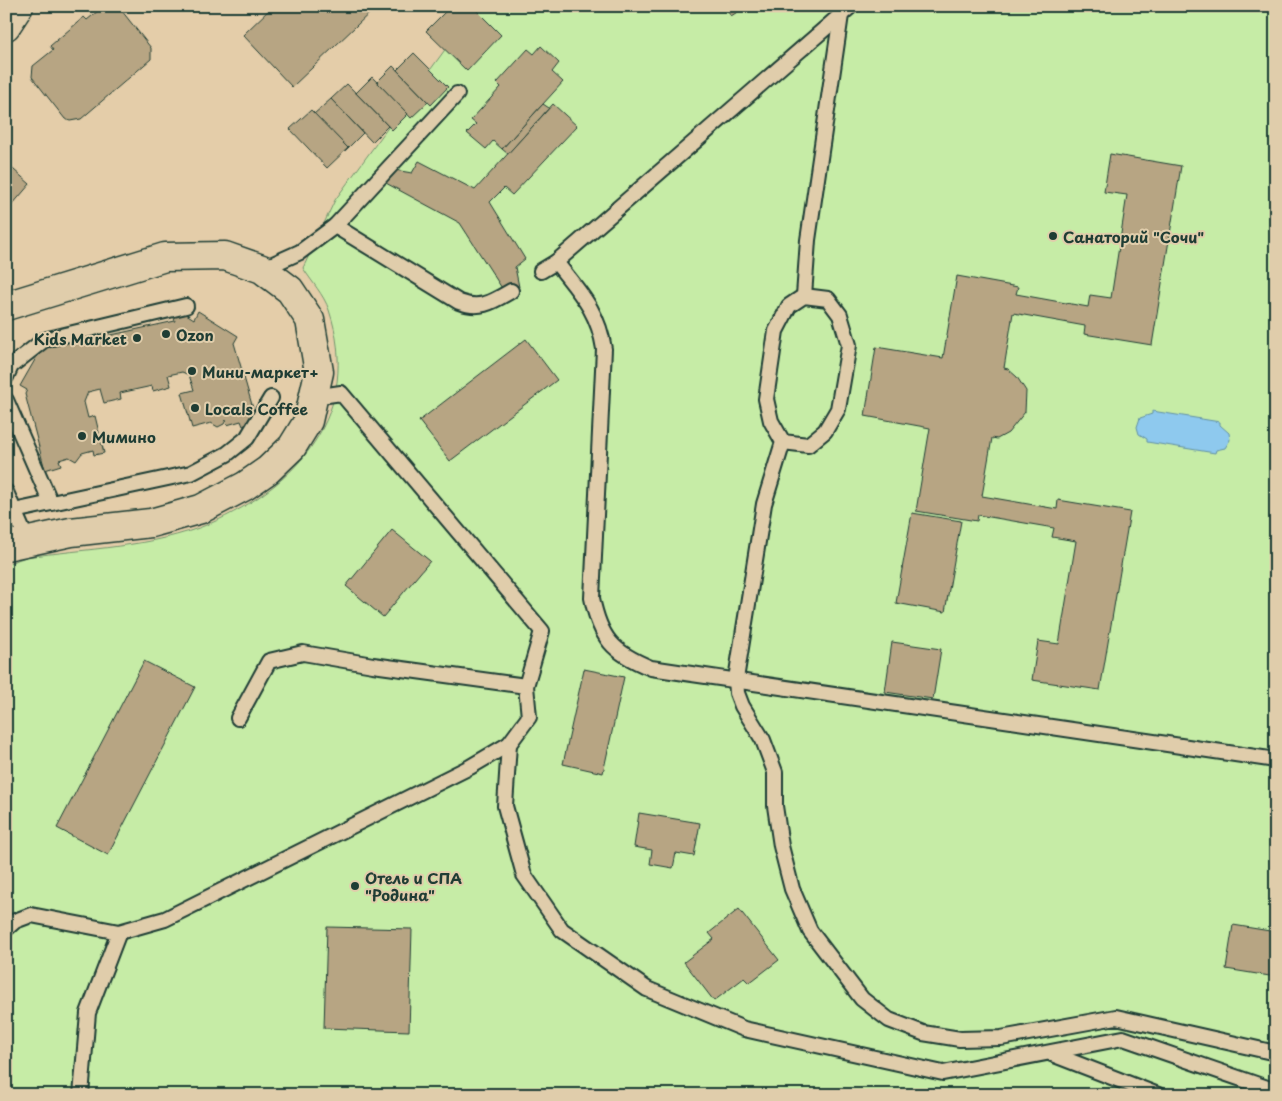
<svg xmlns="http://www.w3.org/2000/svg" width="1282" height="1101" font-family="'Playpen Sans',sans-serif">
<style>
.green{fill:#c6eca6;stroke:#72946d}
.water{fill:#8ec9ee;stroke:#6291a4}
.building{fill:#b7a583;stroke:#1f3d34}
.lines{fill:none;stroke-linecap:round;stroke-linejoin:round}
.service-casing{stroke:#1f3d34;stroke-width:18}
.primary-casing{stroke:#1f3d34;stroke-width:31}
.service{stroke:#e0cdab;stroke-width:14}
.primary{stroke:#e0cdab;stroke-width:28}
.poi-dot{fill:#1f3d34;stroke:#e0cdab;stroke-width:2}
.labels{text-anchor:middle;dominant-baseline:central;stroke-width:4;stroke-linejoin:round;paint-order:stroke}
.poi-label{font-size:15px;font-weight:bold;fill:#1f3d34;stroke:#e0cdab;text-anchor:start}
</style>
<rect width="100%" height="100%" fill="#e4cda9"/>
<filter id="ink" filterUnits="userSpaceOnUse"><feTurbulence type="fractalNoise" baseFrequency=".02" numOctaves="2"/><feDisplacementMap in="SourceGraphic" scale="10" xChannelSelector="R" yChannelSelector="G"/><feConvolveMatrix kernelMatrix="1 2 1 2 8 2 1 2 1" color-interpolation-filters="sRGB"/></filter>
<g filter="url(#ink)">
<!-- green -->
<path class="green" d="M 477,6 L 1276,6 L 1276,1095 L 6,1095 L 6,564 L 26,557 C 84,549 154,547 209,524 C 298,486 363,412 329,310 C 324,295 311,281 303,268 L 335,200 Z"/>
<!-- water -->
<path class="water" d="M 1152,411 L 1220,422 L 1220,425 L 1229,433 L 1230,440 L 1225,448 L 1216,450 L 1215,453 L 1147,442 L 1147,439 L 1139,434 L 1137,427 L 1140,418 L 1152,414 Z"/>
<!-- building -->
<g class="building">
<path d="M 104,6 L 118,6 L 151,48 L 151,59 L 81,119 L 70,121 L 65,119 L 32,77 L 33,66 L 53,50 L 50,46 L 84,17 L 87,20 Z"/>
<path d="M 273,6 L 377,6 L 292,87 L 243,35 Z"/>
<path d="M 451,6 L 472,6 L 501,35 L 467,71 L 426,31 Z"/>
<path d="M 723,6 L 747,6 L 731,16 Z"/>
<path d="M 541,46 L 559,63 L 552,72 L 563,82 L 502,149 L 493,141 L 486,149 L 467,133 L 476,124 L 471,120 L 501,87 L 497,83 L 528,49 L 534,54 Z"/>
<path d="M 414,53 L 448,87 L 431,105 L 397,70 Z"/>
<path d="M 393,66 L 428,102 L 411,118 L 377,82 Z"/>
<path d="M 372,77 L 408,114 L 392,130 L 356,93 Z"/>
<path d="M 347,84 L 388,126 L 372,142 L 331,99 Z"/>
<path d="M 331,99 L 363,133 L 348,148 L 314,114 Z"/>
<path d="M 543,104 L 549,108 L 508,154 L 502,149 Z"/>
<path d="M 553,104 L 577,126 L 512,195 L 504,188 L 490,202 L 525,259 L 515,267 L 519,287 L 507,296 L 460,223 L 384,182 L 389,169 L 412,173 L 419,161 L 475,190 Z"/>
<path d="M 311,110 L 348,148 L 327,168 L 290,129 Z"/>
<path d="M 1110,154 L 1181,166 L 1152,345 L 1084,334 L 1085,326 L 1013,313 L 1004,368 L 1008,369 L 1017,377 L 1026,391 L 1025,412 L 1008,433 L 997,439 L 992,438 L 982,496 L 1057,509 L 1058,500 L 1130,512 L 1100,690 L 1032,680 L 1038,641 L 1059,644 L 1076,541 L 1052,537 L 1054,528 L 978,515 L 977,521 L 916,511 L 930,428 L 865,416 L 876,347 L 943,358 L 957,276 L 1018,287 L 1016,294 L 1088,307 L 1090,295 L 1111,298 L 1127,195 L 1104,192 Z"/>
<path d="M 6,163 L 30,184 L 6,212 Z"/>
<path d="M 198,311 L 238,336 L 234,343 L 257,422 L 243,426 L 241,421 L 227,425 L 226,420 L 224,424 L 218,427 L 211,423 L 192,428 L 182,393 L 194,390 L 189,375 L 182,372 L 168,375 L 171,386 L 153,391 L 152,386 L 120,393 L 121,399 L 104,403 L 100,389 L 88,392 L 84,402 L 88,418 L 95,416 L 104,453 L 94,455 L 93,450 L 82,453 L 76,461 L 69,457 L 59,460 L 61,465 L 45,470 L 25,394 L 27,390 L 20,386 L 44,344 L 51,348 L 55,340 L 68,337 L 70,344 L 175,321 L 173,314 L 183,312 L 194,319 Z"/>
<path d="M 526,339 L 557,380 L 450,461 L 419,421 Z"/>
<path d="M 912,513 L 961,521 L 945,612 L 896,603 Z"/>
<path d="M 392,530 L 430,561 L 383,617 L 346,586 Z"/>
<path d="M 892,642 L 941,649 L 933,699 L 885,692 Z"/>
<path d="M 144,661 L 195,687 L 108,855 L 57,828 Z"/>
<path d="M 584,669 L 624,677 L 603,773 L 563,764 Z"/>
<path d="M 639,813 L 700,823 L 694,856 L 676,853 L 673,868 L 650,864 L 652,850 L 634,847 Z"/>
<path d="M 739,909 L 779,960 L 749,983 L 744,978 L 714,1001 L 684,962 L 714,939 L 709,933 Z"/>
<path d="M 1233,925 L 1276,932 L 1276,977 L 1226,969 Z"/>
<path d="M 327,927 L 412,929 L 409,1031 L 324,1028 Z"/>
</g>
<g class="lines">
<!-- service casing -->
<g class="service-casing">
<g id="service">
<path d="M 335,226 L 459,302 C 481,310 492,302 511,291"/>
<path d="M 556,262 C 579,292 598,310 604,349 L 592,598 C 600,638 613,653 651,668 L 1276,760"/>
<path d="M 262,269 L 300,252 L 335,226 L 457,94"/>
<path d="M 541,271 L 556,262 L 851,6"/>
<path d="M 804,296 L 808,240 L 841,15"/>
<path d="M 6,377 L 11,366 L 44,340 L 186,306"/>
<path d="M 314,397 L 341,393 L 542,631 L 526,686"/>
<path d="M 6,400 L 51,503"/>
<path d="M 783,442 L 808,445 L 825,431 L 838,409 L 849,345 L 840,315 L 828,299 L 804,296 L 789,306 L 776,331 L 766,399 L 771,421 L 783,442 L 764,504 L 736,679 L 737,693 L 742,706 L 763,740 L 775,772 L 775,806 L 781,846 L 792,889 L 810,931 L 862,999 L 889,1020 L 923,1033 L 960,1039 L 1001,1038 L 1116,1017 L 1276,1053"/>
<path d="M 6,492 L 27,540"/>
<path d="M 14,511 L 191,473 L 227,454 L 247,438 L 271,398"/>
<path d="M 509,744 L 505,806 L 524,875 L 562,930 L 647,989 L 744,1029 L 943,1073 L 1123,1038 L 1276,1091"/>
<path d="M 6,929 L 15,921 L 31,915 L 119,932 L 165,919 L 470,767 L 509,744 L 529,717 L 526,686 L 373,665 L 303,653 L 269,661 L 238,718"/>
<path d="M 1052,1054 L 1158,1095"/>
<path d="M 81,1095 L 88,1013 L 119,932"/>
</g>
</g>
<!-- primary casing -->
<g class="primary-casing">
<g id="primary">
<path d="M 6,26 L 19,6"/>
<path d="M 6,306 L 165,257 L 225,256 L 262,269 L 290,290 L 310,320 L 319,372 L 308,421 L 292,447 L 268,470 L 245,486 L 201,509 L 151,523 L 71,532 L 6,546"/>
</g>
</g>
<!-- service -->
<use href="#service" class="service"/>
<!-- primary -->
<use href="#primary" class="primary"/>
</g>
</g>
<!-- markers -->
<g class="poi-dot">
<circle cx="1053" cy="236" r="5"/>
<circle cx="166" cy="334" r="5"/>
<circle cx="137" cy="338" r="5"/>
<circle cx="192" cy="371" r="5"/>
<circle cx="195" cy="408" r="5"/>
<circle cx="82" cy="436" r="5"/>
<circle cx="355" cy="886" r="5"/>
</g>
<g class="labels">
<!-- poi labels -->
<g class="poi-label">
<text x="1063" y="236">Санаторий "Сочи"</text>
<text x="176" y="334">Ozon</text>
<text x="127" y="338" text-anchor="end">Kids Market</text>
<text x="202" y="371">Мини-маркет+</text>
<text x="205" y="408">Locals Coffee</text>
<text x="92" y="436">Мимино</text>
<text x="365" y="877">Отель и СПА<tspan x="365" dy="17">"Родина"</tspan></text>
</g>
</g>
<!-- margin -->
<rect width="1282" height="1101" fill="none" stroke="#e0cdab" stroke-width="25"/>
<rect x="12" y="12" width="1257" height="1076" fill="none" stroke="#1f3d34" stroke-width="2" filter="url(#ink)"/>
</svg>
